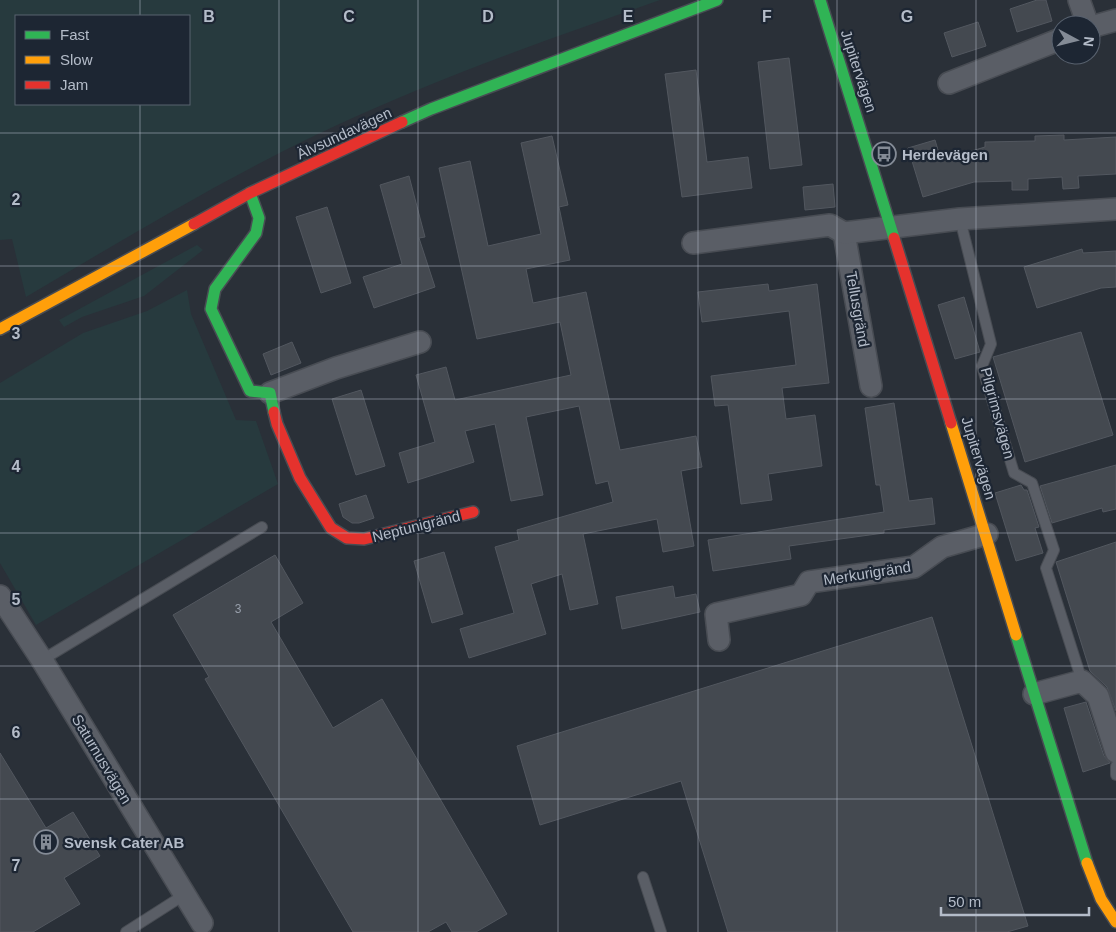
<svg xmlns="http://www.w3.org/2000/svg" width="1116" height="932" font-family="Arial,sans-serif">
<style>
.green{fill:#273a3e;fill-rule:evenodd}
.building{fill:#444950;stroke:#52575f}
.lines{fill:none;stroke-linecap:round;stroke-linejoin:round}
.lane-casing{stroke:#484c53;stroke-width:12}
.street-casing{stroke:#484c53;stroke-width:24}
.fast-casing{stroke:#484c53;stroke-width:14}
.slow-casing{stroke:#484c53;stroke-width:14}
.jam-casing{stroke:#484c53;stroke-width:14}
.lane{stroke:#5a5e66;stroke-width:10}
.street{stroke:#5a5e66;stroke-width:21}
.fast{stroke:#30b455;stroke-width:11}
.slow{stroke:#ff9f0a;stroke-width:11}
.jam{stroke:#e5322d;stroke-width:11}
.grid{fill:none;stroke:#b4bcc9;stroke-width:1;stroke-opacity:0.55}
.labels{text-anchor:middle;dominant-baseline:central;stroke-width:4.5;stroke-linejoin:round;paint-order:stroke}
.number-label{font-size:12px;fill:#989fab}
.street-label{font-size:15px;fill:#b4bcc9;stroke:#1d2633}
.poi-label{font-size:15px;font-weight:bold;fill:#b4bcc9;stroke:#1d2633;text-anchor:start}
.grid-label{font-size:16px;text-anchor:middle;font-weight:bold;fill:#b4bcc9;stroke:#1d2633;stroke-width:4.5;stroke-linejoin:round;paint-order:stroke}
</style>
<rect width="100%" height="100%" fill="#2a3038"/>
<!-- green -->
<g class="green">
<path d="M 0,0 L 660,0 C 543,41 427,82 316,135 C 216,183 121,241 26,297 L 12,239 L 0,240 ZM 16,16 L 189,16 L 189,104 L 16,104 Z"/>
<path d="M 197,245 L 203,250 L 144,296 L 82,317 L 64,327 L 59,320 Z"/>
<path d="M 187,290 L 191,314 L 236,420 L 256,421 L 278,484 L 36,625 L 0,563 L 0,383 L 83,333 L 147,311 Z"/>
</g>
<!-- building -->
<g class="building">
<path d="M 1037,0 L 1046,0 L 1052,21 L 1017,32 L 1010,9 Z"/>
<path d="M 978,22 L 986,46 L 952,57 L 944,33 Z"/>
<path d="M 789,58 L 802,165 L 770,169 L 758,62 Z"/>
<path d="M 696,70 L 707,162 L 748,157 L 752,188 L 682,197 L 665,74 Z"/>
<path d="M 1064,135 L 1064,140 L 1116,137 L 1116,174 L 1078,176 L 1079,188 L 1063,189 L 1062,177 L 1028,179 L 1028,190 L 1012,190 L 1012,181 L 974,182 L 923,197 L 908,148 L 935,140 L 941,160 L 985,147 L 985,142 L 1035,141 L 1035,136 Z"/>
<path d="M 552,136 L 568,205 L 559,207 L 570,260 L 526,269 L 533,303 L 586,292 L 620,450 L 696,436 L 702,467 L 681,471 L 694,546 L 663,552 L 657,519 L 583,534 L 598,604 L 570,610 L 562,574 L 531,584 L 546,634 L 469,658 L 460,629 L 514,613 L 495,547 L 519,540 L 517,530 L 613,502 L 608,481 L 596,484 L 579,406 L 526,417 L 543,495 L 511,501 L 495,424 L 465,431 L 474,462 L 408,483 L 399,453 L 435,442 L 416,375 L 446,367 L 455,400 L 571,375 L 560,322 L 477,339 L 439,168 L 470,161 L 488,246 L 541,234 L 521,143 Z"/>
<path d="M 409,176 L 425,237 L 419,238 L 435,287 L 374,308 L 363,277 L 402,264 L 380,185 Z"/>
<path d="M 833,184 L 835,207 L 805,210 L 803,187 Z"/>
<path d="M 327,207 L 351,283 L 321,293 L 296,217 Z"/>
<path d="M 1082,249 L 1083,253 L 1116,251 L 1116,287 L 1101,288 L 1037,308 L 1024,267 Z"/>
<path d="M 768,284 L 769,291 L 817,284 L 829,383 L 782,388 L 786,419 L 815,415 L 822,466 L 768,474 L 772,500 L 741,504 L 728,405 L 715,406 L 711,376 L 796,365 L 789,311 L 702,322 L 698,292 Z"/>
<path d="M 964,297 L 980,352 L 955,359 L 938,305 Z"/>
<path d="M 1081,332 L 1113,435 L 1025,462 L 993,357 Z"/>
<path d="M 292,342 L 301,363 L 271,375 L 263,354 Z"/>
<path d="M 361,390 L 385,466 L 356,475 L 332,399 Z"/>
<path d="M 894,403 L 909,501 L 932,498 L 935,524 L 884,530 L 884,533 L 789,546 L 791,559 L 713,571 L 708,540 L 884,512 L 880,485 L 876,485 L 865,408 Z"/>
<path d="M 1116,465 L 1116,509 L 1103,512 L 1102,508 L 1052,523 L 1040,486 Z"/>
<path d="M 1021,485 L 1024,490 L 1027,490 L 1039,527 L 1035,528 L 1043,553 L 1016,561 L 995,493 Z"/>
<path d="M 366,495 L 374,518 L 359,523 L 352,523 L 343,517 L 339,504 Z"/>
<path d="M 1116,542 L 1116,711 L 1107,687 L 1090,671 L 1056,562 Z"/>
<path d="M 444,552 L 463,614 L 432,623 L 414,561 Z"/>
<path d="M 275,555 L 303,603 L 271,622 L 333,728 L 382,699 L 507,914 L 476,932 L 452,932 L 446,922 L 428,932 L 353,932 L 205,679 L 209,677 L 173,615 Z"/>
<path d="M 673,586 L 675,598 L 696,594 L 700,612 L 622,629 L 616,597 Z"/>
<path d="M 932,617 L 1028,926 L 1007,932 L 728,932 L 681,781 L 540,825 L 517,746 Z"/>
<path d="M 1086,702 L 1104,756 L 1110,763 L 1083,772 L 1064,708 Z"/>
<path d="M 0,753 L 46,828 L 73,812 L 100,856 L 64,878 L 80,904 L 33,932 L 0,932 Z"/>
</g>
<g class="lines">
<!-- lane casing -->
<g class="lane-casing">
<g id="lane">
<path d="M 960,219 L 991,344 L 982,366 L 1014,473 L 1032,483 L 1054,550 L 1046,568 L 1082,681"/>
<path d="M 42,660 L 262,527"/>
<path d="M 1116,766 L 1116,775"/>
<path d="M 643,877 L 661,932"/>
<path d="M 126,932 L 184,895"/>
</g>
</g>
<!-- street casing -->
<g class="street-casing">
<g id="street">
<path d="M 1079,0 L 1088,25"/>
<path d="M 1091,27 L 1116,20"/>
<path d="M 949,83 L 1061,39"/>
<path d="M 844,233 L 871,386"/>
<path d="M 693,243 L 830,225 L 844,233 L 960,219 L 1116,209"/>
<path d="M 270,393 L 336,368 L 420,342"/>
<path d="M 0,596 L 42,660 L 202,923"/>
<path d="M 719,640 L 716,614 L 801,595 L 809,582 L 914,567 L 942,547 L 987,534"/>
<path d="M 1034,694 L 1082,681 L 1098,696 L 1116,752"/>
</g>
</g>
<!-- fast casing -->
<g class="fast-casing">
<g id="fast">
<path d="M 820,0 L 894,238"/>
<path d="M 402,122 L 431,109 L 717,0"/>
<path d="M 250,193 L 259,218 L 256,233 L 215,289 L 211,309 L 250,391 L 270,393 L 274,412"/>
<path d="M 1016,635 L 1087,863"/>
</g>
</g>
<!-- slow casing -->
<g class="slow-casing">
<g id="slow">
<path d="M 0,329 L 194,224"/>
<path d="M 951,423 L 1016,635"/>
<path d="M 1087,863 L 1101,899 L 1116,922"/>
</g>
</g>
<!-- jam casing -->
<g class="jam-casing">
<g id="jam">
<path d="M 194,224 L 250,193 L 402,122"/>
<path d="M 894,238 L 951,423"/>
<path d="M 274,412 L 277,424 L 300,478 L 331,528 L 347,538 L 364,539 L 473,512"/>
</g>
</g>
<!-- lane -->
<use href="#lane" class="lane"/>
<!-- street -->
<use href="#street" class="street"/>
<!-- fast -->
<use href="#fast" class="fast"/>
<!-- slow -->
<use href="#slow" class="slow"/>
<!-- jam -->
<use href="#jam" class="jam"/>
</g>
<!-- grid -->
<path class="grid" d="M 140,0 L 140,16M 279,0 L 279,932M 418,0 L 418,932M 558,0 L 558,932M 698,0 L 698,932M 837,0 L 837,932M 976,0 L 976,932M 140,104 L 140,932M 0,133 L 1116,133M 0,266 L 1116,266M 0,399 L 1116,399M 0,533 L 1116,533M 0,666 L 1116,666M 0,799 L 1116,799"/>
<!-- icons -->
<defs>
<g id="bus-ring" transform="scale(1.25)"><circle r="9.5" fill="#1d2633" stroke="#848b96" stroke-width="1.5"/><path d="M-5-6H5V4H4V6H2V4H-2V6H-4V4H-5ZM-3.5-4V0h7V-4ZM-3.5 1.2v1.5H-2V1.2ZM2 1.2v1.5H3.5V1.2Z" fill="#848b96"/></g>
<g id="building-ring" transform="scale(1.25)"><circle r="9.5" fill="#1d2633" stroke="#848b96" stroke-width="1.5"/><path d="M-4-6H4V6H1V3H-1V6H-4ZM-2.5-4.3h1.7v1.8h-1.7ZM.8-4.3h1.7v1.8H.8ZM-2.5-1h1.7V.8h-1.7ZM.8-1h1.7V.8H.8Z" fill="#848b96"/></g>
</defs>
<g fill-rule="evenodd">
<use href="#bus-ring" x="884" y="154"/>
<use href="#building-ring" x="46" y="842"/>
</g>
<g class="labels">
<!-- number labels -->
<g class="number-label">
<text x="238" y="609">3</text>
</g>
<!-- street labels -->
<g class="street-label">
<text transform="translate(859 71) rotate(72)">Jupitervägen</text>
<text transform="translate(344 133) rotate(-25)">Älvsundavägen</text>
<text transform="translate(858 309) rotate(80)">Tellusgränd</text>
<text transform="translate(998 413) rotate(75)">Pilgrimsvägen</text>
<text transform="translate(979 458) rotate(73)">Jupitervägen</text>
<text transform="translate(416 526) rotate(-14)">Neptunigränd</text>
<text transform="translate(867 573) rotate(-9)">Merkurigränd</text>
<text transform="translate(102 759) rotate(59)">Saturnusvägen</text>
</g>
<!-- poi labels -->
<g class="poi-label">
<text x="902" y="154">Herdevägen</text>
<text x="64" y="842">Svensk Cater AB</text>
</g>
</g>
<g class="grid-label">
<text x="209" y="22">B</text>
<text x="349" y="22">C</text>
<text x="488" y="22">D</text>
<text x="628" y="22">E</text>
<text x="767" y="22">F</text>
<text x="907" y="22">G</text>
<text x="16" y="205">2</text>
<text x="16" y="339">3</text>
<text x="16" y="472">4</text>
<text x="16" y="605">5</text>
<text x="16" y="738">6</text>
<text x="16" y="871">7</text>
</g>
<!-- legend -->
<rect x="15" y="15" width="175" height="90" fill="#1d2633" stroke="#59626f"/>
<rect x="25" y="31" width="25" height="8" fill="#30b455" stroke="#59626f"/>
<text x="60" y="40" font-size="15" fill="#b4bcc9">Fast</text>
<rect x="25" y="56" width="25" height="8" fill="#ff9f0a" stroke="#59626f"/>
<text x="60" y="65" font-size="15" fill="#b4bcc9">Slow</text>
<rect x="25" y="81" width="25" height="8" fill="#e5322d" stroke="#59626f"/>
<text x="60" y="90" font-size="15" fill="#b4bcc9">Jam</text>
<!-- north arrow -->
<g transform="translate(1076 40) rotate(97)"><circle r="24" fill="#1d2633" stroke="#59626f"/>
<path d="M0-4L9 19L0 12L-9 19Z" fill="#848b96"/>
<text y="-8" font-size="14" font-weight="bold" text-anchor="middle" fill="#b4bcc9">N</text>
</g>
<!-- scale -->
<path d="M941 907v8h148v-8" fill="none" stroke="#b4bcc9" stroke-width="2.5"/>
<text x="948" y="907" font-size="15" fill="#b4bcc9" stroke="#1d2633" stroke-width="4" paint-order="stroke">50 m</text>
</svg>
